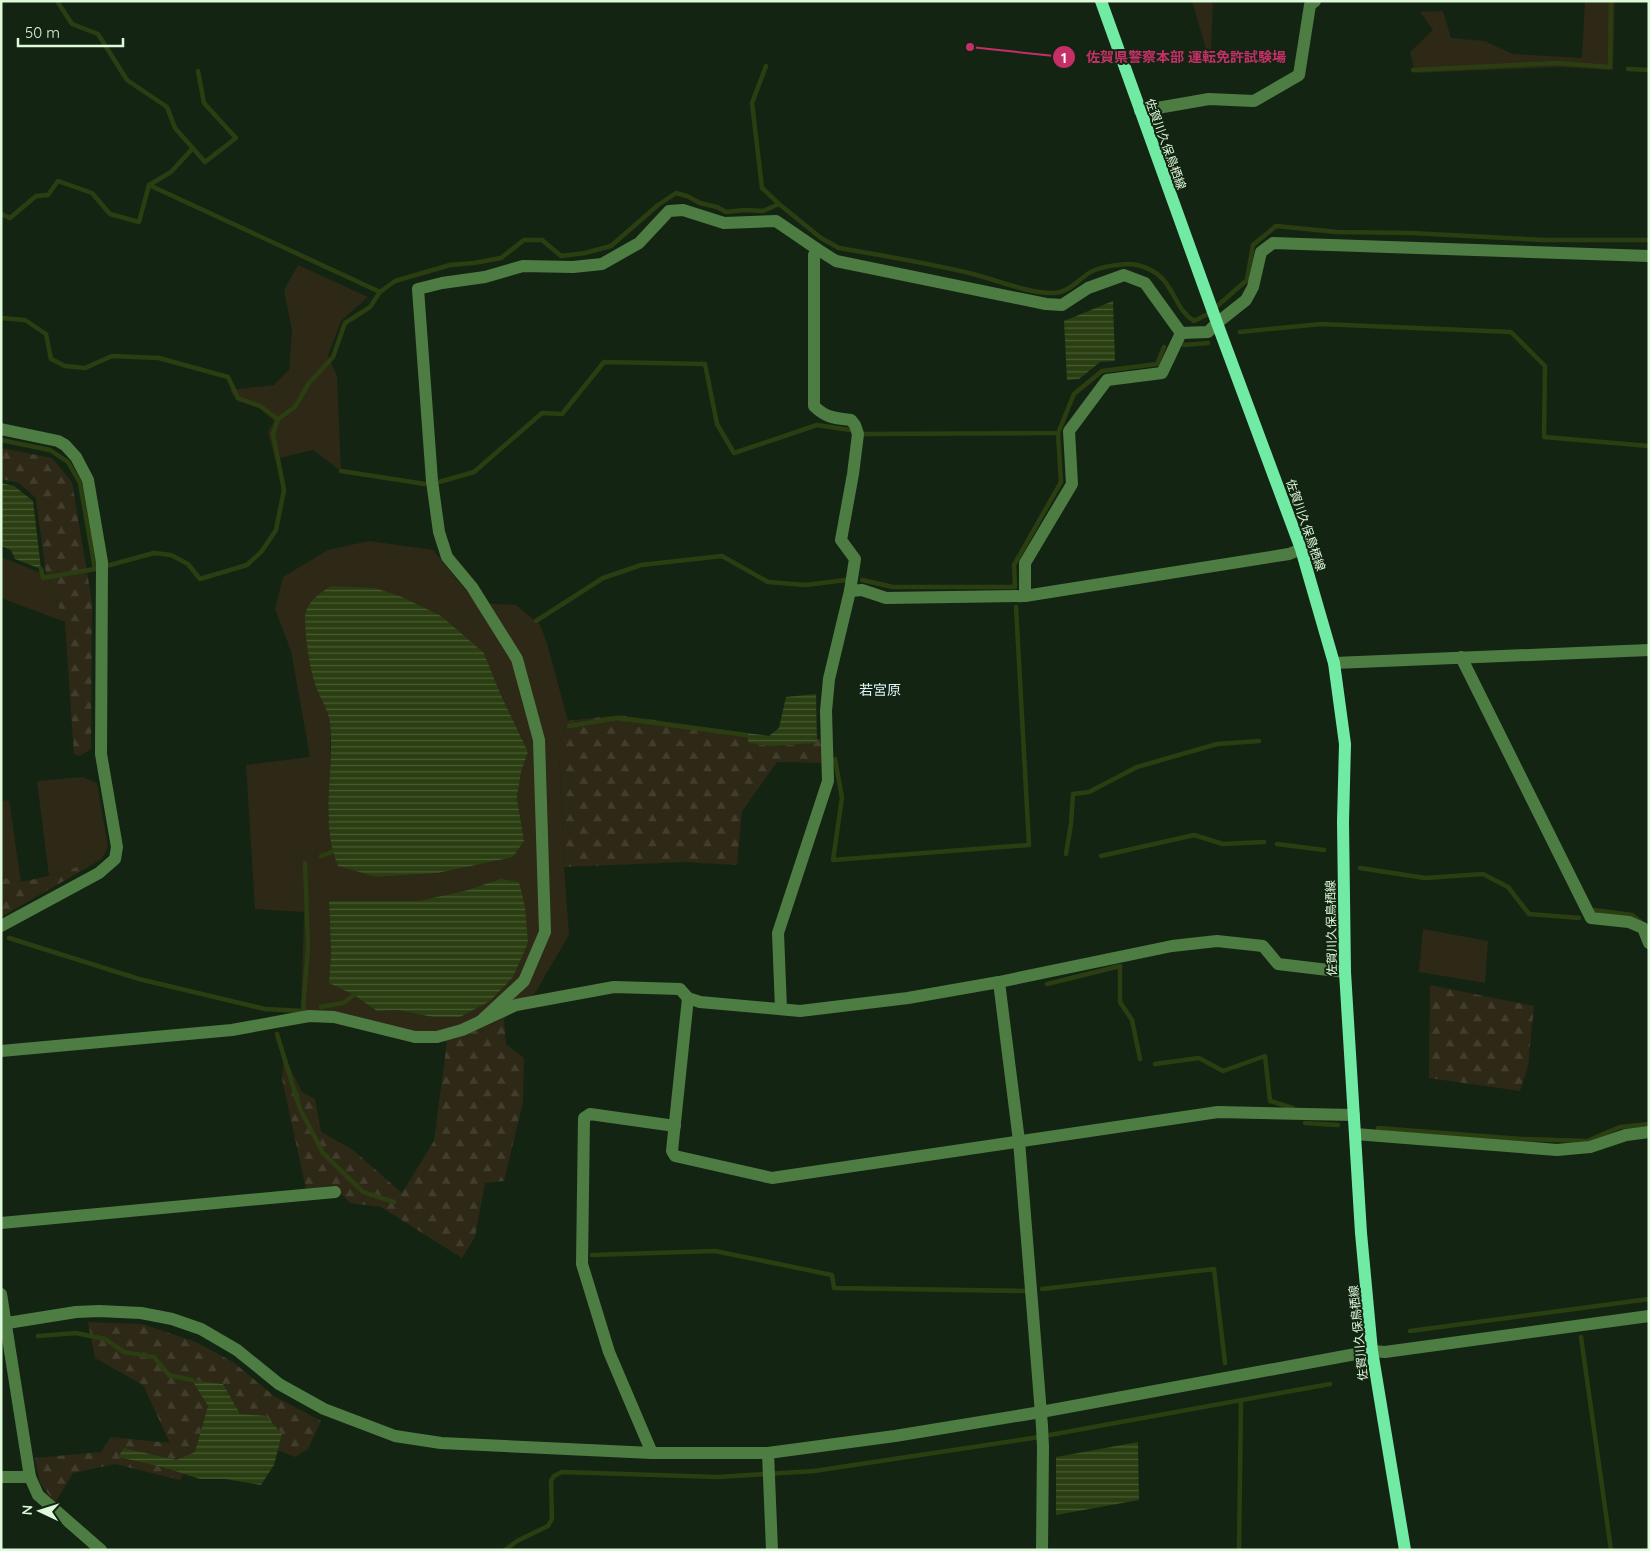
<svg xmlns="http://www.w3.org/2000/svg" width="1650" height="1551" font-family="Quicksand,'Noto Sans JP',sans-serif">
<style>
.green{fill:#2e2816;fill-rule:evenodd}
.forest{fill:url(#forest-firs)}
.water{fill:url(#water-rules)}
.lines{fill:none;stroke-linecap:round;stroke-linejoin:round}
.stream{stroke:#2b3e12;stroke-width:4.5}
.minor{stroke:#4e7d44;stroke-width:12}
.major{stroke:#71eba3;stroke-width:12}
.labels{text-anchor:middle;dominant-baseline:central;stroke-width:4;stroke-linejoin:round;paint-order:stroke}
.street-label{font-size:12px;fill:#defadb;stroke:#132512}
.neighbourhood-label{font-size:14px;fill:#ddf6fa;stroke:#132512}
.leader{fill:none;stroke:#c52f68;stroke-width:2}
.callout-dot{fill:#c52f68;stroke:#132512;stroke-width:2}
.mark-label{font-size:15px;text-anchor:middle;font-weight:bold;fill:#fff}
.callout-label{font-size:14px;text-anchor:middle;font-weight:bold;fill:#c52f68;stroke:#132512;stroke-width:4;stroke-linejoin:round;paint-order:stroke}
</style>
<defs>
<pattern id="forest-firs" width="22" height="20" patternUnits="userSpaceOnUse" patternTransform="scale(1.25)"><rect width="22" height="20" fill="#2e2816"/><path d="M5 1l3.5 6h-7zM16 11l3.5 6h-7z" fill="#423d2c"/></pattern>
<pattern id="water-rules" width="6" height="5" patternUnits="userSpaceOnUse" patternTransform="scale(1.25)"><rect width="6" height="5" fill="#2b3e12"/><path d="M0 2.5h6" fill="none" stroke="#495b34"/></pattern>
</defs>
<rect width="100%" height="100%" fill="#132512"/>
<!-- green -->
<g class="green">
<path d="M 1192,1 L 1213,1 L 1211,50 L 1206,49 Z"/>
<path d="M 1585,1 L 1615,1 L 1613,70 L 1559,67 L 1415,73 L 1410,52 L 1433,30 L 1420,12 L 1443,11 L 1451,38 L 1484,41 L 1513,54 L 1582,58 Z"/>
<path d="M 298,265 L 368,297 L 341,321 L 328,356 L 337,376 L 341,471 L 313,450 L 275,459 L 268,432 L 274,421 L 259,408 L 237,401 L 230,390 L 274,385 L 289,370 L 292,331 L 284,290 Z"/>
<path d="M 369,541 L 433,550 L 476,603 L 516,605 L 540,625 L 547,643 L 568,721 L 559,744 L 564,867 L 569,935 L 535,993 L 504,1019 L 447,1042 L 330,1011 L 301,1010 L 304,912 L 255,909 L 246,765 L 310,757 L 291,651 L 275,609 L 283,577 L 328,550 ZM 484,653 L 500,693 L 528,752 L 521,772 L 517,798 L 524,841 L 513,857 L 438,873 L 377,877 L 328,820 L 331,772 L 330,721 ZM 500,879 L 528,943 L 513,977 L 490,1001 L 433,1017 L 397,1010 L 377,1011 L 354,995 L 329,983 L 331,952 L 329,901 L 419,901 L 468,890 Z"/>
<path d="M 1,557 L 46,575 L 65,622 L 1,598 Z"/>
<path d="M 83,777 L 97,783 L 108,846 L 102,859 L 49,876 L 37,781 Z"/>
<path d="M 9,800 L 21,882 L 1,877 L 1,801 Z"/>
<path d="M 1423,929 L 1488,941 L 1485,983 L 1419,972 Z"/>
</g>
<!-- forest -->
<g class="forest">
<path d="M 1,448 L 52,458 L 72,482 L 92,602 L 91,749 L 80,756 L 74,754 L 65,622 L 46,575 L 36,498 L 19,483 L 1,479 Z"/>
<path d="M 619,715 L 747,733 L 746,735 L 750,743 L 772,746 L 816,743 L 817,739 L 827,739 L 827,763 L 777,762 L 742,811 L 737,865 L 684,862 L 564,867 L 559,744 L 568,721 Z"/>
<path d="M 102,859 L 1,917 L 1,877 L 21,882 L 49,876 Z"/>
<path d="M 1430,985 L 1534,1006 L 1528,1066 L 1520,1091 L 1429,1078 Z"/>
<path d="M 504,1019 L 506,1044 L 524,1058 L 523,1102 L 504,1181 L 485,1183 L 475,1237 L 462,1258 L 381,1207 L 350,1203 L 333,1185 L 306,1189 L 282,1079 L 284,1056 L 302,1092 L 315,1099 L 321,1132 L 353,1150 L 402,1193 L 434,1141 L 447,1042 Z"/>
<path d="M 88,1322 L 142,1324 L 196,1342 L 233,1362 L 274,1396 L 321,1421 L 308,1449 L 295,1457 L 278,1450 L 282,1434 L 240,1414 L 223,1384 L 193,1380 L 208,1406 L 195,1453 L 176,1460 L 124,1448 L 118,1457 L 162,1467 L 184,1474 L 180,1480 L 115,1464 L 73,1473 L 55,1503 L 40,1483 L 35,1458 L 101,1452 L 111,1437 L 170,1443 L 143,1385 L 95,1358 Z"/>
</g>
<!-- water -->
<g class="water">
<path d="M 1113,301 L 1115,361 L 1100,362 L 1079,379 L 1067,380 L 1064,321 Z"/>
<path d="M 1,483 L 14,486 L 33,501 L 41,569 L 15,559 L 11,550 L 1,546 Z"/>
<path d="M 331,586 L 375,588 L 402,597 L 441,616 L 484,653 L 500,693 L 528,752 L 521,772 L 517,798 L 524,841 L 513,857 L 438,873 L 377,877 L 338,866 C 319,819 335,772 330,723 C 329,710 319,697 315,684 C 309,665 305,637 305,617 C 306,602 320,593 331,586 Z"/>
<path d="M 816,694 L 817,743 L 772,746 L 749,743 L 746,735 L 747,733 L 769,736 L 779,728 L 786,697 Z"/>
<path d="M 500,879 L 519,882 L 525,907 L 528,943 L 513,977 L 490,1001 L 460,1017 L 433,1017 L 397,1010 L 377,1011 L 354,995 L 329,983 L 331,952 L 329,901 L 419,901 L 468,890 Z"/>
<path d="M 192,1380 L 223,1384 L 240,1414 L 266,1416 L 282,1434 L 274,1465 L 261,1485 L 226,1479 L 200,1479 L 162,1467 L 118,1457 L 124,1448 L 176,1460 L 195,1452 L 208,1406 Z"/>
<path d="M 1138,1442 L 1139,1500 L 1056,1515 L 1056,1457 Z"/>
</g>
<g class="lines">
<!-- stream -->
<g class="stream">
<path d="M 57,1 L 72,24 L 98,34 L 127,80 L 167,107 L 175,128 L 205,162 L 236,138 L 204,103 L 198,71"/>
<path d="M 766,66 L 752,103 L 762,188 L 779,204 L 821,238 L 839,248 C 883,256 929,263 973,274 C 996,280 1031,294 1054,293 C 1069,292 1077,281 1089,273 C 1098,267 1126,262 1137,265 C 1176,274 1170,306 1194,321 L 1208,314 L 1247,280 L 1253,245 L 1276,226 L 1337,232 L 1411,233 L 1543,240 L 1649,240"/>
<path d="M 1628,69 L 1649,70"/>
<path d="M 1413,70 L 1557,63 L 1610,67 L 1611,1"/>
<path d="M 193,148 L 171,172 L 149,185 L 380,292"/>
<path d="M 1,214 L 10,218 L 36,196 L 48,195 L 58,181 L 92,193 L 110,214 L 139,222 L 149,185"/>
<path d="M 1,318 L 25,320 L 46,334 L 51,359 L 65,366 L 85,368 L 112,356 L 159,358 L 228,377 L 238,398 L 260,406 L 278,419"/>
<path d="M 1240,332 L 1321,324 L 1511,332 L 1545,366 L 1544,437 L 1649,446"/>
<path d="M 1184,345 L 1208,343"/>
<path d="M 864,434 L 1058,433 L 1074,394 L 1102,371 L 1157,364 L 1164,347"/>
<path d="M 1,440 L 50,450 L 68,462 L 80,483 L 95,569"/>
<path d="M 341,471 L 425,484"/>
<path d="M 439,482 L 474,472 L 542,413 L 562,414 L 604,362 L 705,364 L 717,424 L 734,453 L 817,425 L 850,430"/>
<path d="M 41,569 L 43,578 L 95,569 L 154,553 L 171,555 L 188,564 L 200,579 L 247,565 L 262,551 L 276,530 L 284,490 L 273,434 L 278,419 L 295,407 L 309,383 L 333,357 L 345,323 L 370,307 L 380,292 L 395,281 L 450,265 L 474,263 L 501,258 L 524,240 L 542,240 L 561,256 L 585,253 L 611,246 L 658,205 L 676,193 L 687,196 L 700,203 L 717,207 L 726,212 L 745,210 L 763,211 L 779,204"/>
<path d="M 862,580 L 893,587 L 1015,587 L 1014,565 L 1061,482 L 1058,433"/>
<path d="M 536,621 L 603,578 L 641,565 L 722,556 L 768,582 L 806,585 L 845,580"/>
<path d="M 569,726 L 618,718 L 746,735"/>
<path d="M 835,759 L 842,798 L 833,860 L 1029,845 L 1016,607"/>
<path d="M 1277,844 L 1324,850"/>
<path d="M 1066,854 L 1071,824 L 1073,794 L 1089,792 L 1137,767 L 1217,744 L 1259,741"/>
<path d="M 321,856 L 332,852"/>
<path d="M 1101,856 L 1194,835 L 1223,844 L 1264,842"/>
<path d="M 1360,868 L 1425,878 L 1483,874 L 1508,887 L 1529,914 L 1579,918"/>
<path d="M 1594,910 L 1632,915 L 1640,921"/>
<path d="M 9,938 L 139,979 L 265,1009 L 303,1011 L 308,947 L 305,863"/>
<path d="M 1047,984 L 1120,966 L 1120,1002 L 1132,1020 L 1140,1059"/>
<path d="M 321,1007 L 343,1003 L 354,995"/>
<path d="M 277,1034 L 300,1109 L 323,1153 L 363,1192 L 394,1202"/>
<path d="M 1155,1064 L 1199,1058 L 1223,1071 L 1265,1056 L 1270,1101 L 1293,1108"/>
<path d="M 1305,1123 L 1338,1125"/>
<path d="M 1378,1128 L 1521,1139 L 1587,1141 L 1620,1127 L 1649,1124"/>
<path d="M 592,1255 L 715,1251 L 832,1275 L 834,1288 L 1026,1291"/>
<path d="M 1042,1289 L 1214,1269 L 1225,1363"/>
<path d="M 1410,1331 L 1649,1299"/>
<path d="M 38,1336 L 76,1333 L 105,1339 L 124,1352 L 154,1357 L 169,1375 L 192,1380"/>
<path d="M 1581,1337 L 1611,1550"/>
<path d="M 505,1550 L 517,1541 L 548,1526 L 552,1519 L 551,1481 L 554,1476 L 562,1472 L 718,1477 L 814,1471 L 1033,1438 L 1330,1384"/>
<path d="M 1239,1550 L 1241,1400"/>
</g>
<!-- minor -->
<g class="minor">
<path d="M 1140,111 L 1209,99 L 1254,101 L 1299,75 L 1310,5 L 1315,1"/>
<path d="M 817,249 L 836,261 L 1046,304 L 1062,305 L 1088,288 L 1124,275 L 1145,283 L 1181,333"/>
<path d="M 1,429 L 58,441 L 65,445 L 76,457 L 88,480 L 102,562 L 101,754 L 117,847 L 115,859 L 99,873 L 1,926"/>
<path d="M 850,591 L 862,590 L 886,598 L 1025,596 L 1289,554 L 1301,549"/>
<path d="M 1025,596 L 1025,563 L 1072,484 L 1069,431 L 1107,380 L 1162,373 L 1181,333 L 1208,332 L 1217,323 L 1246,300 L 1253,287 L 1261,252 L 1273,243 L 1649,256"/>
<path d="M 1461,657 L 1591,918 L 1629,922 L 1643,928 L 1649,943"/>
<path d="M 1334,663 L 1649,650"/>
<path d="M 999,982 L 1019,1141 L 1042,1426 L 1043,1447 L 1042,1550"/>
<path d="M 688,998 L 672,1151 L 675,1156 L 772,1178 L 1218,1112 L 1354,1115"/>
<path d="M 481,1021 L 524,981 L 545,932 L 539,740 L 517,659 L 472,587 L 447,557 L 439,532 L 432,481 L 418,289 L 442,283 L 485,277 L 523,266 L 573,267 L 602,264 L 639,243 L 669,211 L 683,210 L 724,223 L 776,221 L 817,249 L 814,255 L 814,406 C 826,418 835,418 851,420 L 855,425 L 858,434 L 853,474 L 841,540 L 855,559 L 850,591 L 829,679 L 826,711 L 828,781 L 778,933 L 781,1009"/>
<path d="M 1,1051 L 232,1030 L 309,1016 L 334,1017 L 415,1037 L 437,1037 L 462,1030 L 516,1005 L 614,987 L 680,989 L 688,998 L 700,1002 L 800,1011 L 908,998 L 999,982 L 1172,946 L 1217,941 L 1263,946 L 1278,964 L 1345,972"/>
<path d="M 1355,1134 L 1557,1150 L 1590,1147 L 1626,1135 L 1649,1132"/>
<path d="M 1,1223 L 335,1192"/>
<path d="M 1,1294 L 30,1477 L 38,1495 L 101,1550"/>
<path d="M 1,1324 L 76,1312 L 99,1311 L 141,1313 L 172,1319 L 201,1329 L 237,1350 L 279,1384 L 324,1409 L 395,1436 L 441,1443 L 652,1453 L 768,1453 L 895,1436 L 1041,1412 L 1372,1351 L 1385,1352 L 1649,1316"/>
<path d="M 652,1453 L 609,1352 L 582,1264 L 584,1118 L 590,1114 L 675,1126"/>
<path d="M 768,1453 L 772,1550"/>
<path d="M 1,1477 L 30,1477"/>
</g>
<!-- major -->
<path class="major" d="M 1101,1 L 1217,323 L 1301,549 L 1334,663 L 1345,744 L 1343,822 L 1345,972 L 1361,1233 L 1372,1351 L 1405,1550"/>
</g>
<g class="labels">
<!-- street labels -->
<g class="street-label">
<text transform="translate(1166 144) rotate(70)">佐賀川久保鳥栖線</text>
<text transform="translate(1306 525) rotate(71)">佐賀川久保鳥栖線</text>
<text transform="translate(1331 928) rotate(-91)">佐賀川久保鳥栖線</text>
<text transform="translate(1358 1333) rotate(-96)">佐賀川久保鳥栖線</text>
</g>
<!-- neighbourhood labels -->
<g class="neighbourhood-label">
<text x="880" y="690">若宮原</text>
</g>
</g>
<!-- callouts -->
<path class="leader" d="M970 47L1064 57"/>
<g class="callout-dot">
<circle cx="970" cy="47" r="5"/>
<circle cx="1064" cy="57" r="12"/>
</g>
<g class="mark-label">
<text x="1064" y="63">1</text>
</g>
<g class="callout-label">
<text x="1186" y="62">佐賀県警察本部 運転免許試験場</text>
</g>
<!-- border -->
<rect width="1650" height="1551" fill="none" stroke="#defadb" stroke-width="5"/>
<!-- north arrow -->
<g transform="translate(40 1511) rotate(274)" stroke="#132512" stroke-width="4" paint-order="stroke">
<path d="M0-4L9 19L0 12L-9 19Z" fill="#defadb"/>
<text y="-8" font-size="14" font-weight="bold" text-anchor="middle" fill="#defadb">N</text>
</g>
<!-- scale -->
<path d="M18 38v8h105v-8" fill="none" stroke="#defadb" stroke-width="2.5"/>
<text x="25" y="38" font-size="15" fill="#defadb" stroke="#132512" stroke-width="4" paint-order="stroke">50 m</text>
</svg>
